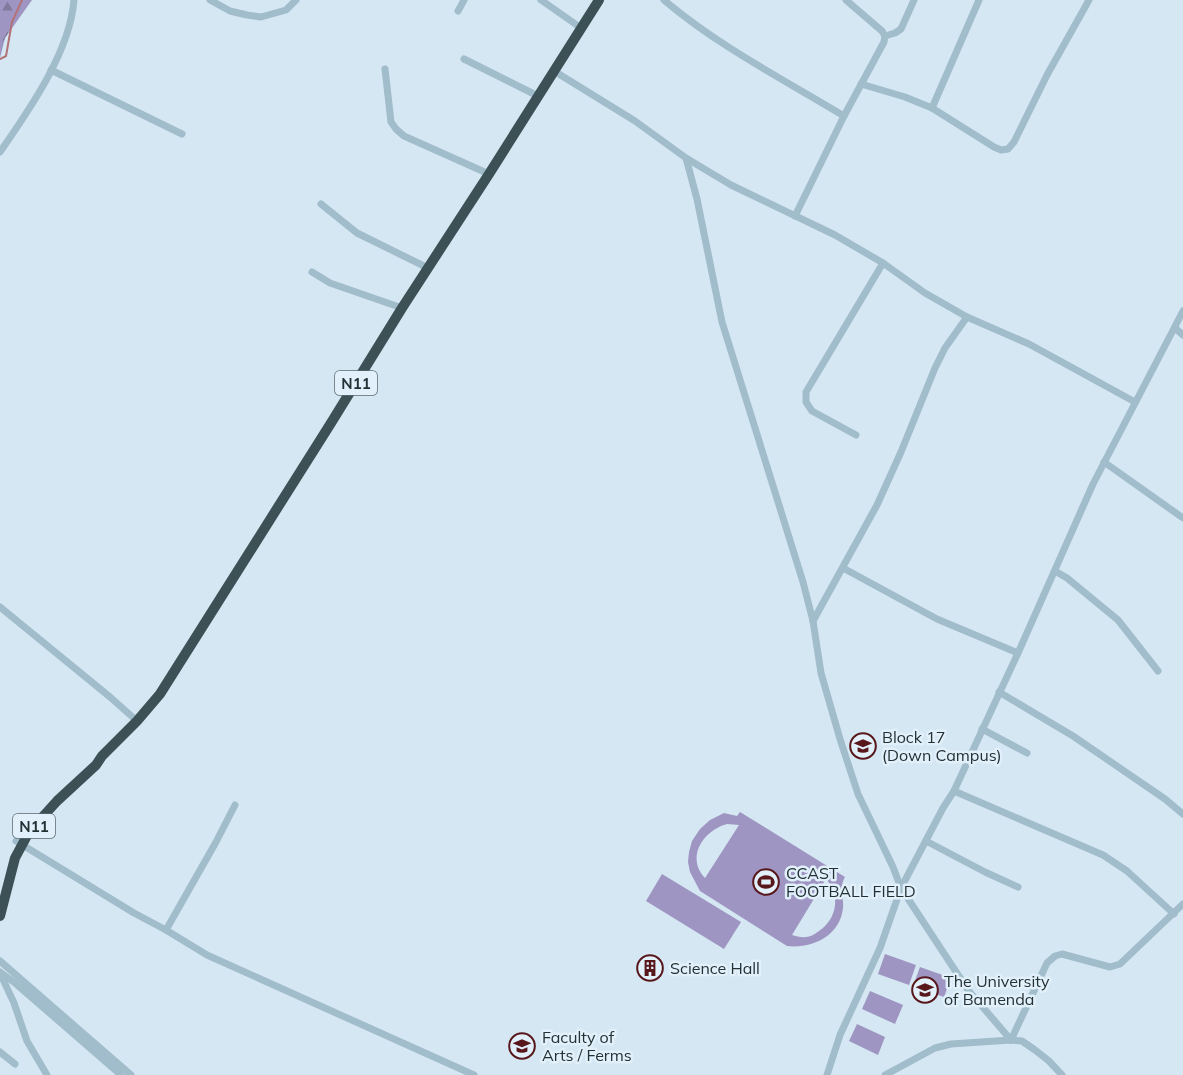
<svg xmlns="http://www.w3.org/2000/svg" width="1183" height="1075" font-family="Mulish,sans-serif">
<style>
.forest{fill:url(#forest-firs)}
.pitch{fill:#9e95c2;fill-rule:evenodd}
.lines{fill:none;stroke-linecap:round;stroke-linejoin:round}
.stream{stroke:#b17278;stroke-width:2}
.minor{stroke:#a1bdcb;stroke-width:7}
.highway{stroke:#3b5156;stroke-width:10}
.labels{text-anchor:middle;dominant-baseline:central;stroke-width:5;stroke-linejoin:round;paint-order:stroke}
.shield{fill:#e1f0fa;stroke:#5d6a6f;stroke-width:1.5}
.shield-label{font-size:15px;font-weight:bold;fill:#243134}
.poi-label{font-size:16px;fill:#243134;stroke:#e1f0fa;text-anchor:start}
</style>
<defs>
<pattern id="forest-firs" width="22" height="20" patternUnits="userSpaceOnUse" patternTransform="scale(1.5)"><rect width="22" height="20" fill="#9e95c2"/><path d="M5 1l3.5 6h-7zM16 11l3.5 6h-7z" fill="#817a9e"/></pattern>
</defs>
<rect width="100%" height="100%" fill="#d5e7f2"/>
<!-- forest -->
<path class="forest" d="M 0,0 L 32,0 L 5,38 L 0,58 Z"/>
<!-- pitch -->
<g class="pitch">
<path d="M 740,812 L 845,877 C 839,886 844,897 843,908 C 840,936 812,949 787,946 L 700,891 L 690,872 L 688,862 L 689,852 L 692,841 L 700,829 L 710,820 L 724,813 L 737,816 ZM 727,824 L 739,825 L 705,878 C 685,857 704,830 727,824 ZM 826,879 C 841,895 837,919 819,931 C 815,934 810,937 806,937 C 802,938 796,936 792,935 Z"/>
<path d="M 662,874 L 741,922 L 724,949 L 646,901 Z"/>
<path d="M 885,954 L 916,965 L 909,985 L 878,974 Z"/>
<path d="M 920,967 L 951,978 L 944,997 L 913,986 Z"/>
<path d="M 870,991 L 903,1005 L 895,1024 L 862,1009 Z"/>
<path d="M 857,1024 L 885,1037 L 878,1055 L 849,1041 Z"/>
</g>
<g class="lines">
<!-- stream -->
<path class="stream" d="M 0,59 L 6,56 L 12,22 L 22,0"/>
<!-- minor -->
<g class="minor">
<path d="M 210,0 L 230,11 L 247,15 L 261,17 L 286,10 L 296,0"/>
<path d="M 541,0 L 581,28"/>
<path d="M 664,0 C 718,46 783,79 844,116"/>
<path d="M 846,0 L 882,31 L 885,36"/>
<path d="M 458,11 L 464,0"/>
<path d="M 885,36 L 895,33 L 901,29 L 914,0"/>
<path d="M 464,59 L 538,96"/>
<path d="M 385,69 L 391,122 L 396,129 L 404,136 L 489,174"/>
<path d="M 51,70 L 182,134"/>
<path d="M 554,71 L 635,121 L 686,158 L 731,185 L 835,235 L 883,263 L 925,293 L 967,317 L 1029,344 L 1135,402"/>
<path d="M 861,84 L 905,97 L 932,108 L 994,147 L 1001,150 L 1008,149 L 1014,142 L 1047,75 L 1089,0"/>
<path d="M 932,108 L 979,0"/>
<path d="M 0,152 C 29,110 70,52 74,0"/>
<path d="M 686,158 L 697,199 L 722,322 L 803,582 L 813,621 L 821,673 L 840,739 L 858,794 L 893,867 L 901,888 L 968,990 L 1011,1040"/>
<path d="M 321,204 L 357,233 L 428,268"/>
<path d="M 795,216 L 844,116 L 884,42 L 885,36"/>
<path d="M 312,272 L 330,283 L 402,308"/>
<path d="M 1175,328 L 1183,335"/>
<path d="M 856,435 L 812,411 L 806,402 L 806,392 L 883,263"/>
<path d="M 1104,462 L 1183,518"/>
<path d="M 843,568 L 937,619 L 1018,653"/>
<path d="M 1055,571 L 1067,578 L 1118,620 L 1158,671"/>
<path d="M 0,607 L 110,697 L 137,721"/>
<path d="M 813,621 L 877,505 L 901,452 L 935,368 L 945,348 L 967,317"/>
<path d="M 999,692 L 1073,736 L 1165,799 L 1183,814"/>
<path d="M 982,729 L 1027,753"/>
<path d="M 954,791 L 1103,855 L 1127,871 L 1174,914"/>
<path d="M 16,841 L 134,913 L 166,930 L 207,955 L 474,1075"/>
<path d="M 926,841 L 985,872 L 1018,887"/>
<path d="M 166,930 L 216,842 L 235,805"/>
<path d="M 0,961 L 131,1075"/>
<path d="M 0,972 L 15,983 L 121,1075"/>
<path d="M 0,973 L 14,1003 L 27,1041 L 47,1075"/>
<path d="M 1011,1040 L 1047,963 L 1055,956 L 1062,954 L 1110,967 L 1120,964 L 1183,904"/>
<path d="M 0,1052 L 15,1064"/>
<path d="M 827,1075 L 840,1035 L 880,948 L 901,888 L 943,808 L 954,791 L 1018,653 L 1093,484 L 1183,311"/>
<path d="M 885,1075 L 935,1048 L 951,1044 L 1011,1040 L 1022,1041 L 1035,1050 L 1049,1061 L 1062,1075"/>
</g>
<!-- highway -->
<path class="highway" d="M 0,916 L 15,858 L 29,832 L 57,801 L 96,765 L 102,756 L 137,721 L 160,694 L 331,423 L 402,308 L 489,174 L 599,0"/>
</g>
<!-- icons -->
<defs>
<g id="university-ring" transform="scale(1.35)"><circle r="9.5" fill="#e1f0fa" stroke="#58171b" stroke-width="1.5"/><path d="M0-5L7-2L0 1L-7-2ZM-4 1L0 2.5L4 1V4Q0 6-4 4Z" fill="#58171b"/></g>
<g id="stadium-ring" transform="scale(1.35)"><circle r="9.5" fill="#e1f0fa" stroke="#58171b" stroke-width="1.5"/><path d="M0-5a6.5 5 0 1 0 0 10a6.5 5 0 1 0 0-10ZM-3.5-1.8h7v3.6h-7Z" fill="#58171b"/></g>
<g id="building-ring" transform="scale(1.35)"><circle r="9.5" fill="#e1f0fa" stroke="#58171b" stroke-width="1.5"/><path d="M-4-6H4V6H1V3H-1V6H-4ZM-2.5-4.3h1.7v1.8h-1.7ZM.8-4.3h1.7v1.8H.8ZM-2.5-1h1.7V.8h-1.7ZM.8-1h1.7V.8H.8Z" fill="#58171b"/></g>
</defs>
<g fill-rule="evenodd">
<use href="#university-ring" x="863" y="746"/>
<use href="#stadium-ring" x="766" y="882"/>
<use href="#building-ring" x="650" y="968"/>
<use href="#university-ring" x="925" y="990"/>
<use href="#university-ring" x="522" y="1046"/>
</g>
<g class="labels">
<!-- shield labels -->
<g class="shield">
<rect x="335" y="371" width="42" height="24" rx="4.5"/>
<rect x="13" y="814" width="42" height="24" rx="4.5"/>
</g>
<g class="shield-label">
<text x="356" y="383">N11</text>
<text x="34" y="826">N11</text>
</g>
<!-- poi labels -->
<g class="poi-label">
<text x="882" y="737">Block 17<tspan x="882" dy="18">(Down Campus)</tspan></text>
<text x="786" y="873">CCAST<tspan x="786" dy="18">FOOTBALL FIELD</tspan></text>
<text x="670" y="968">Science Hall</text>
<text x="944" y="981">The University<tspan x="944" dy="18">of Bamenda</tspan></text>
<text x="542" y="1037">Faculty of<tspan x="542" dy="18">Arts / Ferms</tspan></text>
</g>
</g>
</svg>
